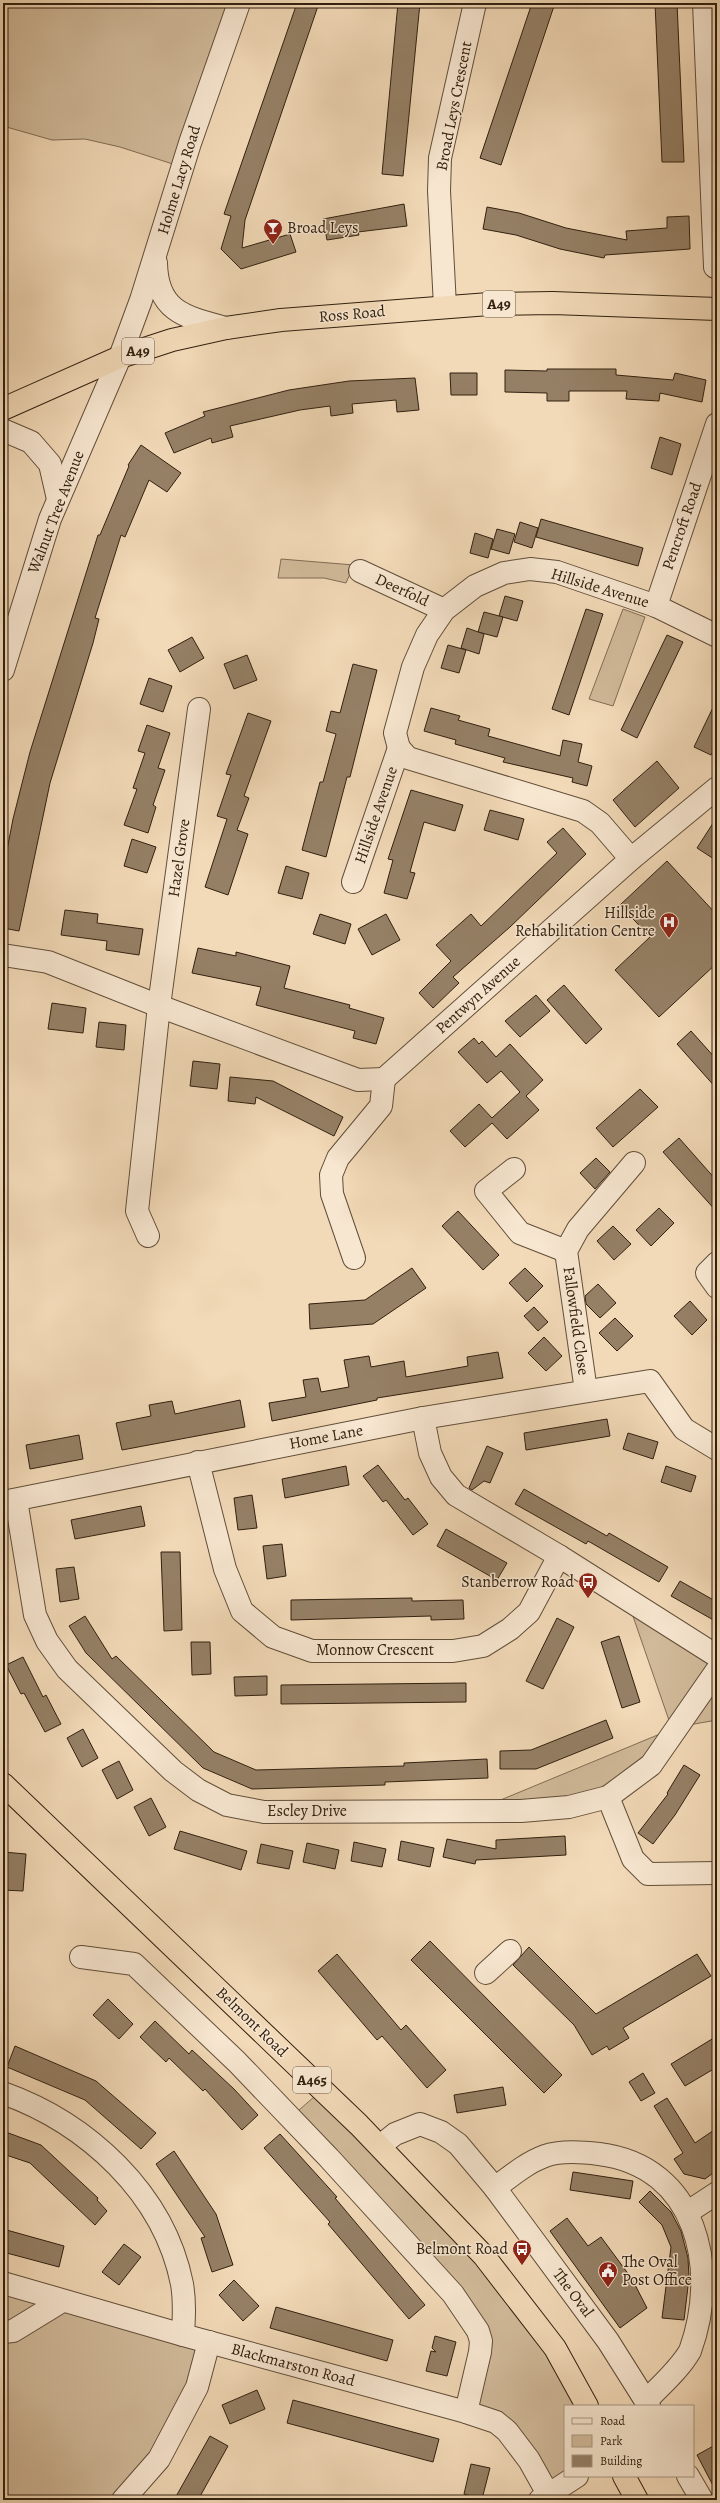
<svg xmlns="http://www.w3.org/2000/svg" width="720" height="2503" font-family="Alegreya,serif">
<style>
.green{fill:#d1ba9a;stroke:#816d54}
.building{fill:#958066;stroke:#31200f}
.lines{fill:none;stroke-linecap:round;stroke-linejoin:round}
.minor-casing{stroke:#614e39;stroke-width:24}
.highway-casing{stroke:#31200f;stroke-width:24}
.minor{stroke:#f7e6d0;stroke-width:22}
.highway{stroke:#f2d9b7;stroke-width:22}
.labels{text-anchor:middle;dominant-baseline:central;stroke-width:3;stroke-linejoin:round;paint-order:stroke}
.shield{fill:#f7e6d0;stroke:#6c5b49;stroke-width:1}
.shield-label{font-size:15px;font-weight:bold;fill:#31200f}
.street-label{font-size:16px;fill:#31200f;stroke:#f7e6d0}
.poi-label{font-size:16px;fill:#31200f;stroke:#f7e6d0;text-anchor:end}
</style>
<rect width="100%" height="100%" fill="#f2d9b7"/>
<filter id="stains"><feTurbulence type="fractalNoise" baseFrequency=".005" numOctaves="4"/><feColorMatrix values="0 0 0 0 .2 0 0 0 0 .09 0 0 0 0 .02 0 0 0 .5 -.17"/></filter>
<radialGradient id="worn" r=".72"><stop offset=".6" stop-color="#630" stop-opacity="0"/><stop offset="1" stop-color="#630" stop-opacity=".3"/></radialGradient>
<!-- green -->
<g class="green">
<path d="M 3,3 L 239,3 L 182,167 L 120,147 L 85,139 L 52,140 L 3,126 Z"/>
<path d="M 281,559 L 354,565 L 346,583 L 324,578 L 278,578 Z"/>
<path d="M 623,609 L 645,617 L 613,706 L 589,699 Z"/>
<path d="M 627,1599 L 717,1656 L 717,1720 L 677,1727 L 608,1797 L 474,1811 L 672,1729 Z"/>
<path d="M 322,2090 L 484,2256 L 587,2406 L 565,2406 L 565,2476 L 548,2494 L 529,2460 L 466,2412 L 481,2341 L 291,2117 Z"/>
<path d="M 3,2282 L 209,2342 L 180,2418 L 123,2500 L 3,2500 Z"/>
</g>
<!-- building -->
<g class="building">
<path d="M 297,3 L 319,3 L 245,220 L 242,248 L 290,234 L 296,252 L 241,269 L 221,249 L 231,216 L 224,214 Z"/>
<path d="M 398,3 L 420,3 L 403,176 L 382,174 Z"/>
<path d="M 532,3 L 555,3 L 501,165 L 480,158 Z"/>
<path d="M 655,3 L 677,3 L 684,162 L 662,162 Z"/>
<path d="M 404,204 L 407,226 L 358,232 L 359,235 L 327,240 L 323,219 Z"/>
<path d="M 487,207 L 519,213 L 566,228 L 627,240 L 626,231 L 667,228 L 667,217 L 689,216 L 690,249 L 605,255 L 604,258 L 560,249 L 516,235 L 483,229 Z"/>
<path d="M 547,369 L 616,369 L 616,375 L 673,380 L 675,373 L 706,380 L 702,402 L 660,393 L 659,401 L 626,399 L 627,391 L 569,391 L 569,401 L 547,401 L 547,393 L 505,392 L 505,370 L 547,371 Z"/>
<path d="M 450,373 L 477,373 L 477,395 L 451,395 Z"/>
<path d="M 415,378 L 419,410 L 397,412 L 396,400 L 352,404 L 353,413 L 331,416 L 330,406 L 300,410 L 230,426 L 233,437 L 212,443 L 211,438 L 174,453 L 165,433 L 205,416 L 203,412 L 289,390 L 349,381 Z"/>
<path d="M 660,437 L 681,444 L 672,475 L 651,468 Z"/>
<path d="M 141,445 L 181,473 L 167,492 L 149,480 L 125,537 L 121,535 L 95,618 L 99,619 L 93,643 L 50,783 L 19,931 L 3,928 L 3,871 L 13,819 L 30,752 L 98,535 L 100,535 L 129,466 L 128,465 Z"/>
<path d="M 541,519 L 643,548 L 638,566 L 536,537 Z"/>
<path d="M 520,522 L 538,528 L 532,548 L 514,542 Z"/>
<path d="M 497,529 L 515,534 L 509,554 L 491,549 Z"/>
<path d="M 475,533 L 493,539 L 488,558 L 470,553 Z"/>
<path d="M 505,596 L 523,601 L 517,621 L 499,616 Z"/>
<path d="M 586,609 L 603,614 L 569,715 L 552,709 Z"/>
<path d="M 484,612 L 503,617 L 497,637 L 478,632 Z"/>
<path d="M 467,628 L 484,634 L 479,654 L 461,648 Z"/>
<path d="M 667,635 L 683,642 L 637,738 L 621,730 Z"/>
<path d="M 192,637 L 204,658 L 180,672 L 168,650 Z"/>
<path d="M 448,645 L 466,650 L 459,673 L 441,668 Z"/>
<path d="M 247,655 L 257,680 L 234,689 L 224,664 Z"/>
<path d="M 353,664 L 377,670 L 350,777 L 347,777 L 326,857 L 302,850 L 320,782 L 323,782 L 336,734 L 326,731 L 331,711 L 340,713 Z"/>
<path d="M 149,678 L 172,686 L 163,712 L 140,704 Z"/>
<path d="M 717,699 L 717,744 L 711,755 L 694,747 Z"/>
<path d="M 431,708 L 460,716 L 458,720 L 490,729 L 488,736 L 560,756 L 563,740 L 582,744 L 578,762 L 592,766 L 587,786 L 572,782 L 573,778 L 503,762 L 505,758 L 455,744 L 456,740 L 424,731 Z"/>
<path d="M 248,713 L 271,721 L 244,796 L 249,798 L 237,830 L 248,834 L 228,895 L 205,887 L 227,819 L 217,816 L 231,775 L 226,774 Z"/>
<path d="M 147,725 L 170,733 L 158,768 L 165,770 L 153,805 L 156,807 L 148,833 L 124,825 L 137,789 L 133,788 L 145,753 L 138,751 Z"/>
<path d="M 657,761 L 679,788 L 635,827 L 613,800 Z"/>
<path d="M 411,790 L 463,805 L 455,831 L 424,822 L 410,872 L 415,873 L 407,899 L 384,893 L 393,860 L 388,859 Z"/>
<path d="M 490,810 L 524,819 L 518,840 L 484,830 Z"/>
<path d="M 717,817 L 717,861 L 697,848 Z"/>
<path d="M 563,828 L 586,854 L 510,927 L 453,977 L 459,983 L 433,1008 L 419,993 L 451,961 L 436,945 L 471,914 L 481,926 L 557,853 L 547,842 Z"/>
<path d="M 132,839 L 156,847 L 147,873 L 124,866 Z"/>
<path d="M 667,861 L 717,915 L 717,963 L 659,1017 L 615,970 L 650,937 L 620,905 Z"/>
<path d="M 286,866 L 309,873 L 302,899 L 278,893 Z"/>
<path d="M 65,910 L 98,914 L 97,923 L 143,929 L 139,955 L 106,950 L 107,941 L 61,935 Z"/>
<path d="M 320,914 L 351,924 L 345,944 L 313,934 Z"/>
<path d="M 386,914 L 400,940 L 372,955 L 358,929 Z"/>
<path d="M 198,948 L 236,956 L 236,952 L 290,966 L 284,988 L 350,1005 L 349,1008 L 384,1018 L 376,1044 L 353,1038 L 355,1031 L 256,1005 L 261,987 L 192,973 Z"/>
<path d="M 564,985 L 602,1029 L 586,1044 L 547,1000 Z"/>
<path d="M 536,995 L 550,1011 L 520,1037 L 505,1021 Z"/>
<path d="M 52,1003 L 86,1008 L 83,1033 L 48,1029 Z"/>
<path d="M 99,1022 L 126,1025 L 124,1050 L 96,1047 Z"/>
<path d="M 691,1031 L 717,1060 L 717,1089 L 677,1044 Z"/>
<path d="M 474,1038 L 479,1044 L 482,1041 L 496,1057 L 510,1044 L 543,1080 L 526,1096 L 539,1110 L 507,1139 L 492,1123 L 465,1147 L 450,1131 L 479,1104 L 492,1118 L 520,1092 L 501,1071 L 487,1083 L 458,1052 Z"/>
<path d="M 193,1061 L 220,1064 L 217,1089 L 190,1086 Z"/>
<path d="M 230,1077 L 273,1081 L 343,1117 L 334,1136 L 256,1097 L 255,1104 L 228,1101 Z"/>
<path d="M 640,1089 L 658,1107 L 613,1147 L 596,1128 Z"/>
<path d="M 679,1138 L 717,1181 L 717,1212 L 663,1152 Z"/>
<path d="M 596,1158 L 610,1172 L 595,1189 L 580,1173 Z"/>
<path d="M 659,1208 L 674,1223 L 651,1246 L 636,1230 Z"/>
<path d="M 458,1211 L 499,1255 L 483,1270 L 442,1226 Z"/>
<path d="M 613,1226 L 631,1244 L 614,1260 L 597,1241 Z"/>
<path d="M 412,1268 L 426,1288 L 373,1324 L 310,1329 L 309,1304 L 365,1300 Z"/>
<path d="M 525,1268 L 543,1286 L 527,1302 L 509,1283 Z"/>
<path d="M 598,1284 L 616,1303 L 600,1318 L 586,1304 L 585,1296 Z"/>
<path d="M 690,1301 L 707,1320 L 692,1335 L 674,1316 Z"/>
<path d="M 534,1307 L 548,1322 L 538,1331 L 524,1316 Z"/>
<path d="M 615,1318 L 633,1336 L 617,1351 L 599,1333 Z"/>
<path d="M 544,1337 L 562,1356 L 546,1371 L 528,1353 Z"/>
<path d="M 498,1352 L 503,1378 L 377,1398 L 377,1400 L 272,1421 L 269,1403 L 306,1397 L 303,1380 L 318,1378 L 321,1392 L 349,1387 L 344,1360 L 369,1356 L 371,1367 L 404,1361 L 406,1377 L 468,1366 L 467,1357 Z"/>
<path d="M 240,1400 L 245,1427 L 122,1450 L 116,1423 L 151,1416 L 149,1405 L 172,1401 L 175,1414 Z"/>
<path d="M 607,1419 L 610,1436 L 526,1450 L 524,1433 Z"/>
<path d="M 628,1433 L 658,1442 L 653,1459 L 623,1449 Z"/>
<path d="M 79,1435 L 83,1459 L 30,1469 L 26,1445 Z"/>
<path d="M 487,1446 L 503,1453 L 490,1483 L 484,1481 L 472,1490 L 469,1488 Z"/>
<path d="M 378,1465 L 405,1500 L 408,1498 L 428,1524 L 413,1535 L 386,1500 L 383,1502 L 363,1476 Z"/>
<path d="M 346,1466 L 349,1485 L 285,1498 L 282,1479 Z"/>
<path d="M 666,1466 L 696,1476 L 691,1492 L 661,1482 Z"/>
<path d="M 524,1489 L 607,1536 L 609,1533 L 668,1567 L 659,1582 L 588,1541 L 586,1544 L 515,1504 Z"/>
<path d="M 252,1495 L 257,1528 L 238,1530 L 234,1498 Z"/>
<path d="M 141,1506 L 145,1526 L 75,1539 L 71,1520 Z"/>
<path d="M 446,1529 L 507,1563 L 497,1580 L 437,1546 Z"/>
<path d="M 282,1544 L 286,1576 L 267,1579 L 263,1546 Z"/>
<path d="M 161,1552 L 180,1552 L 182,1630 L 164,1631 Z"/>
<path d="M 74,1567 L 79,1599 L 60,1602 L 56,1569 Z"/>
<path d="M 680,1581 L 717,1602 L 717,1622 L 671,1596 Z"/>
<path d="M 412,1598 L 412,1601 L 463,1600 L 464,1619 L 431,1620 L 431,1616 L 291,1620 L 291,1600 Z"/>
<path d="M 85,1616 L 112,1659 L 116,1656 L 214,1752 L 256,1770 L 404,1766 L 404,1763 L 487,1759 L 488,1778 L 385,1782 L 385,1785 L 252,1789 L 203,1768 L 86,1653 L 69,1626 Z"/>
<path d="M 557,1618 L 574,1627 L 543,1689 L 526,1681 Z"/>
<path d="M 619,1636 L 640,1702 L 622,1708 L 601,1642 Z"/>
<path d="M 191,1642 L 210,1642 L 211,1674 L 192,1675 Z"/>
<path d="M 23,1657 L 43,1697 L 46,1695 L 61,1724 L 45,1732 L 24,1693 L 21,1694 L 6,1665 Z"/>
<path d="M 267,1676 L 267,1695 L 235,1696 L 234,1677 Z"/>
<path d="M 466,1683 L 466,1702 L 281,1704 L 281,1685 Z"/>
<path d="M 606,1720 L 613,1738 L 536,1769 L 500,1769 L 500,1751 L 531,1750 Z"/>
<path d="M 83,1729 L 98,1758 L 82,1767 L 67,1738 Z"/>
<path d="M 119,1761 L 133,1790 L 117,1799 L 102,1770 Z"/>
<path d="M 684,1765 L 700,1775 L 675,1815 L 653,1844 L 638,1833 L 668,1794 L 667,1793 Z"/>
<path d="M 151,1798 L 166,1827 L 149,1836 L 134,1807 Z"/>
<path d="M 180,1831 L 247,1851 L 241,1870 L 174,1849 Z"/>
<path d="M 565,1836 L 566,1855 L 476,1860 L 475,1864 L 443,1857 L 447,1839 L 496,1849 L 496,1840 Z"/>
<path d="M 401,1841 L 434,1848 L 430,1867 L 398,1860 Z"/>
<path d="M 354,1842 L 386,1849 L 382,1867 L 351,1861 Z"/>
<path d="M 307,1843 L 339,1850 L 335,1869 L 303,1862 Z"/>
<path d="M 261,1844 L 293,1851 L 289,1869 L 257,1863 Z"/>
<path d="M 3,1852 L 26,1854 L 23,1891 L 3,1890 Z"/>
<path d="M 430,1941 L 562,2075 L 544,2093 L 411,1960 Z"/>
<path d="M 529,1947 L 596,2014 L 697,1954 L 711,1976 L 623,2028 L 629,2038 L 609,2050 L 607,2046 L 592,2055 L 574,2025 L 513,1965 Z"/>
<path d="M 337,1954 L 401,2030 L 406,2025 L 446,2070 L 427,2088 L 382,2036 L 377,2040 L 318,1971 Z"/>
<path d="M 108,1999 L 133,2024 L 119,2039 L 93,2015 Z"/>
<path d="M 155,2021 L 189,2054 L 192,2050 L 234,2089 L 258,2115 L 242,2130 L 205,2089 L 203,2091 L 169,2058 L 166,2062 L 140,2037 Z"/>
<path d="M 717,2036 L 717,2067 L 685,2086 L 671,2064 Z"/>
<path d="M 15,2046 L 96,2081 L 156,2133 L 141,2149 L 85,2100 L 7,2067 Z"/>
<path d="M 643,2073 L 655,2093 L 641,2101 L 629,2082 Z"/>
<path d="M 503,2087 L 506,2105 L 457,2113 L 454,2095 Z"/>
<path d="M 667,2098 L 695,2143 L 717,2128 L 717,2170 L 705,2179 L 684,2174 L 674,2159 L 683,2153 L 654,2106 Z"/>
<path d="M 3,2131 L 41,2145 L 98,2198 L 97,2200 L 107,2211 L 95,2225 L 30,2163 L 3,2154 Z"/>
<path d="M 280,2134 L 337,2197 L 335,2198 L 425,2305 L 409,2319 L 328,2224 L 330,2222 L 264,2148 Z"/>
<path d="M 174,2151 L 216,2214 L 233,2265 L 212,2272 L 201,2238 L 205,2237 L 156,2164 Z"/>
<path d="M 573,2172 L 633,2181 L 630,2199 L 570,2190 Z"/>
<path d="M 650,2191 L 671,2212 L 681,2231 L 688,2258 L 689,2278 L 684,2320 L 662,2318 L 671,2247 L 662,2225 L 639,2202 Z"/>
<path d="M 567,2218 L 588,2246 L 601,2237 L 632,2279 L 647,2308 L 620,2328 L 550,2231 Z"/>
<path d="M 3,2229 L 64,2246 L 59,2267 L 3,2252 Z"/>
<path d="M 124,2244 L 141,2257 L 119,2285 L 102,2272 Z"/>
<path d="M 234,2280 L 259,2306 L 243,2321 L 219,2295 Z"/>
<path d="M 276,2307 L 393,2340 L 387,2361 L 270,2328 Z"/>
<path d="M 435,2336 L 456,2342 L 447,2376 L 426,2371 L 431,2351 L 436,2352 L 432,2348 Z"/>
<path d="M 257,2390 L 265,2409 L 230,2424 L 222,2405 Z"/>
<path d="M 293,2400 L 439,2439 L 433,2462 L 287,2423 Z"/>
<path d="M 210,2436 L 228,2446 L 198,2500 L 174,2500 Z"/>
<path d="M 717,2444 L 717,2493 L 697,2455 Z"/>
<path d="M 471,2464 L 490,2468 L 482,2499 L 464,2494 Z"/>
</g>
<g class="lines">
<!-- minor casing -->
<g class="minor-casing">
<g id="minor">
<path d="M 704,3 L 715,267"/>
<path d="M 156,263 C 157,311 184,317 226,328"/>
<path d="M 445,306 L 439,191 L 440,158 L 475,3"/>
<path d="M 3,430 L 31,442 L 50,464 L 58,499"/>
<path d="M 360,571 L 444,610"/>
<path d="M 656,606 L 717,424"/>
<path d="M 3,670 L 50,519 L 120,357 L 141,300 L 190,143 L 239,3"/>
<path d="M 631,859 L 600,823 L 583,811 L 408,758 L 399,748 L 395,733 L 413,667 L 427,635 L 444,610 L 475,586 L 504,573 L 530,569 L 557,572 L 656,606 L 717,636"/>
<path d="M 353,882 L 399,748"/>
<path d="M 3,955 L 48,962 L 159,1006 L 358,1080 L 384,1079"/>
<path d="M 384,1079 L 631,859 L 717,788"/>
<path d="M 514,1169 L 486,1191 L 520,1233 L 566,1251"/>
<path d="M 148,1236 L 137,1211 L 159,1006 L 199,709"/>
<path d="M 354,1258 L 332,1194 L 331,1175 L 338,1158 L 381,1106 L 384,1079"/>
<path d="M 717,1263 L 707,1273 L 717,1287"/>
<path d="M 586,1391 L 566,1251 L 578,1229 L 634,1163"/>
<path d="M 423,1418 L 430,1453 L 441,1477 L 456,1495 L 559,1556 L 717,1656"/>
<path d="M 198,1462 L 225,1569 L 242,1611 L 273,1637 L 312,1651 L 453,1651 L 483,1646 L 510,1629 L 529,1612 L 559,1556"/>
<path d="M 16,1500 L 35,1615 L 47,1641 L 67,1669 L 173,1771 L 198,1790 L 227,1805 L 264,1812 L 521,1811 L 569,1807 L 608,1797 L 651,1765 L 717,1670"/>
<path d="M 3,1502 L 423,1418 L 650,1381 L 684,1429 L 717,1449"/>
<path d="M 608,1797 L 633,1859 L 648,1874 L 717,1873"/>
<path d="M 81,1957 L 134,1964 L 237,2062 L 329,2158 L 453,2294 L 478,2331 L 481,2341 L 480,2352 L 466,2412"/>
<path d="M 486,1973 L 510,1951"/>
<path d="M 3,2093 C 87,2123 164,2193 182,2284 C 185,2301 184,2318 183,2335"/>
<path d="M 380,2146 L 395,2134 L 420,2124 L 441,2132 L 458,2144 L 495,2188 L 608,2341 L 649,2406"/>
<path d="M 495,2188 C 511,2176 526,2163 545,2156 C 561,2150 583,2152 599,2154 C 697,2166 720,2269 690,2351 C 679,2370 661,2385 646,2401"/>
<path d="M 691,2210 L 717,2193"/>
<path d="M 3,2283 L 183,2335 L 466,2412 L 496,2422 L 507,2431 L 529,2460 L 548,2494"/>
<path d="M 3,2332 L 13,2331 L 62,2301"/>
<path d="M 688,2476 L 702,2500"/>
<path d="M 123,2500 L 159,2459 L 197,2387 L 209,2342"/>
<path d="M 540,2500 L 577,2476"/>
</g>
</g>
<!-- highway casing -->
<g class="highway-casing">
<g id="highway">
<path d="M 3,409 L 120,357 L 172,340 L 226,328 L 281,320 L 489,304 L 553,303 L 717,309"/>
<path d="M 3,1784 L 359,2125 L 484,2256 L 555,2348 L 587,2406"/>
<path d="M 624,2476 L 637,2500"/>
</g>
</g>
<!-- minor -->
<use href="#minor" class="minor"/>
<!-- highway -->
<use href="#highway" class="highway"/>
</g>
<!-- icons -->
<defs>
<g id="bar-pin" transform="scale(1)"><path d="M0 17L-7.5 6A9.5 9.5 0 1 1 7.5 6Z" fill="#8f2418" stroke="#f7e6d0"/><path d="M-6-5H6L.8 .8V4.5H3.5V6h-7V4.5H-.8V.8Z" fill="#fff"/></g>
<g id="hospital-pin" transform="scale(1)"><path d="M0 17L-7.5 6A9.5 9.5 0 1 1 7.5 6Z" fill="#8f2418" stroke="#f7e6d0"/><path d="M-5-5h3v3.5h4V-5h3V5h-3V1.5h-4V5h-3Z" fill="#fff"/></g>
<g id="bus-pin" transform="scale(1)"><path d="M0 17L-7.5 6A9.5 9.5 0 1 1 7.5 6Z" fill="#8f2418" stroke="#f7e6d0"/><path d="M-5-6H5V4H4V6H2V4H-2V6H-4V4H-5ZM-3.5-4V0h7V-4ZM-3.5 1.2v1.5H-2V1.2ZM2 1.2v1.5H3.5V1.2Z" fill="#fff"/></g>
<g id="civic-pin" transform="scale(1)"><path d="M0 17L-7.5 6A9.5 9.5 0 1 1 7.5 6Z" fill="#8f2418" stroke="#f7e6d0"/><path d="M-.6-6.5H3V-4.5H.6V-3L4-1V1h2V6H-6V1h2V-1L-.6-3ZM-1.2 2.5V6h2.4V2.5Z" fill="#fff"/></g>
</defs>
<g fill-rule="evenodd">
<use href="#bar-pin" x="273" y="228"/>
<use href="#hospital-pin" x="669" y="922"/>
<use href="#bus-pin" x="588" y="1582"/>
<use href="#bus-pin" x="522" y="2249"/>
<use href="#civic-pin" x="608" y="2271"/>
</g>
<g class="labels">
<!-- shield labels -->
<g class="shield">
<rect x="483" y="291" width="32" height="26" rx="3"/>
<rect x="122" y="338" width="32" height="26" rx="3"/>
<rect x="293" y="2067" width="38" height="26" rx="3"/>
</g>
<g class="shield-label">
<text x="499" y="304">A49</text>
<text x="138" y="351">A49</text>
<text x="312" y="2080">A465</text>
</g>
<!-- street labels -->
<g class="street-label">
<text transform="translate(454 106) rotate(-79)">Broad Leys Crescent</text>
<text transform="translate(179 180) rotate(-73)">Holme Lacy Road</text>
<text transform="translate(352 314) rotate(-5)">Ross Road</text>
<text transform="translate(56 512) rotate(-69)">Walnut Tree Avenue</text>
<text transform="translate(682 526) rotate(-71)">Pencroft Road</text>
<text transform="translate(600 588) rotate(17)">Hillside Avenue</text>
<text transform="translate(402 590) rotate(25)">Deerfold</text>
<text transform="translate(376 815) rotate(-71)">Hillside Avenue</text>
<text transform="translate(179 858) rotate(-82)">Hazel Grove</text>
<text transform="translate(478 995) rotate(-42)">Pentwyn Avenue</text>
<text transform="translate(576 1321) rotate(82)">Fallowfield Close</text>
<text transform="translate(326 1437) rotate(-11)">Home Lane</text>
<text x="375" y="1650">Monnow Crescent</text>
<text x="307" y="1811">Escley Drive</text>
<text transform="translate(252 2022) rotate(44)">Belmont Road</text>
<text transform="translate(573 2293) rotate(53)">The Oval</text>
<text transform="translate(293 2365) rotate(15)">Blackmarston Road</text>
</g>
<!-- poi labels -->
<g class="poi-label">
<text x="287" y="228" text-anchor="start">Broad Leys</text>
<text x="655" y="913">Hillside<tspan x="655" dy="18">Rehabilitation Centre</tspan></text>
<text x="574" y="1582">Stanberrow Road</text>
<text x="508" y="2249">Belmont Road</text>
<text x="622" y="2262" text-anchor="start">The Oval<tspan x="622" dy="18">Post Office</tspan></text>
</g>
</g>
<!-- margin -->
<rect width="720" height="2503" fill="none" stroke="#f2d9b7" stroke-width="16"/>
<rect x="4" y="4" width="712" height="2495" fill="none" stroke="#31200f" stroke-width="2"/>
<rect x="8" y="8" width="704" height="2487" fill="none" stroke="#31200f"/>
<!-- legend -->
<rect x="564" y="2405" width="130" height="72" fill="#f7e6d0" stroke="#a89783"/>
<rect x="572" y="2418" width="20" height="6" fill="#f7e6d0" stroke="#a89783"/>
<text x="600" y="2425" font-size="12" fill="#31200f">Road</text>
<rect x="572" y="2435" width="20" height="12" fill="#d1ba9a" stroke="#a89783"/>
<text x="600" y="2445" font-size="12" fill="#31200f">Park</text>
<rect x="572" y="2455" width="20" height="12" fill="#958066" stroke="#a89783"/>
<text x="600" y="2465" font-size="12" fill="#31200f">Building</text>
<rect width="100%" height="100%" filter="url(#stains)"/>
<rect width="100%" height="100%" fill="url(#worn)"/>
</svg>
